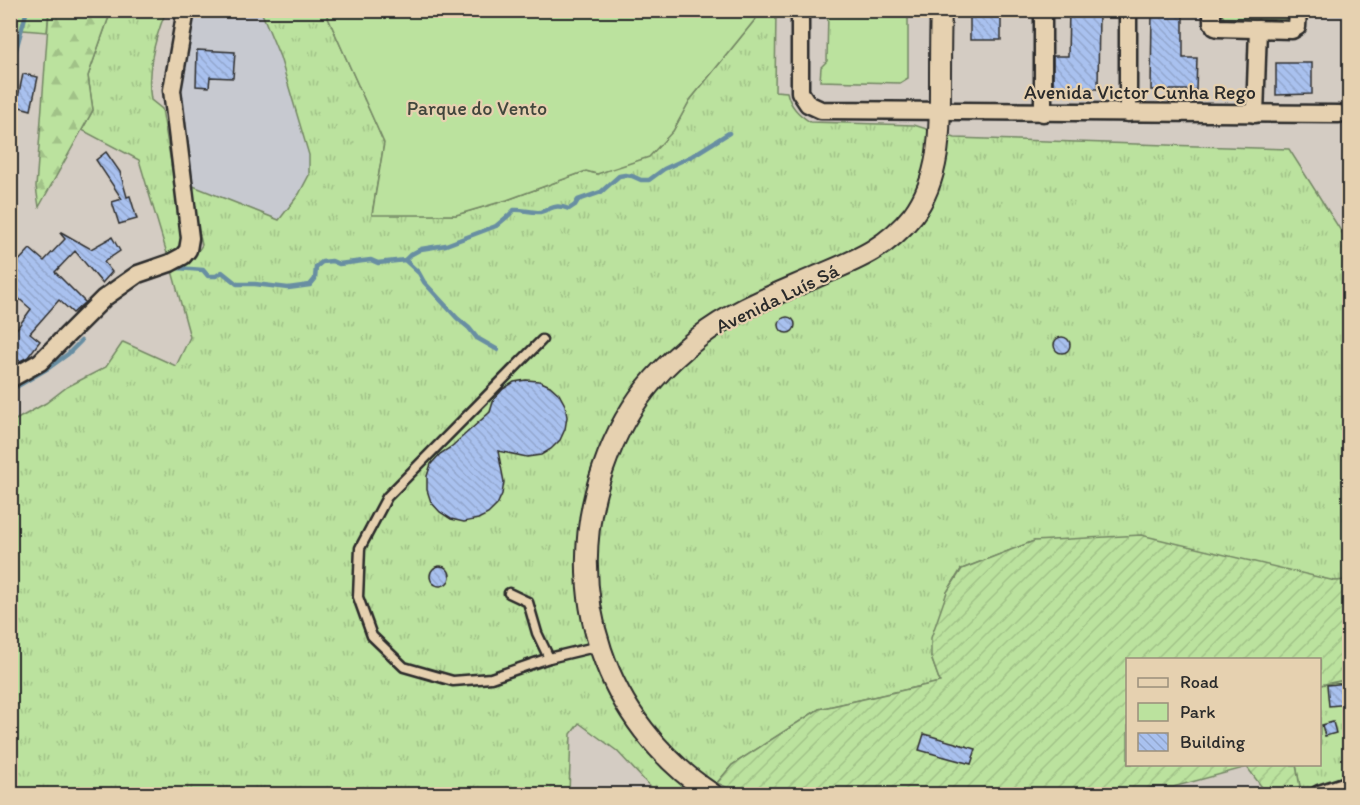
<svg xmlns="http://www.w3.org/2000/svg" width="1360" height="805" font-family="Itim,sans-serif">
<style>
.built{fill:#c7c9d0}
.grass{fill:url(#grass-tufts);stroke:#738664;stroke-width:1.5}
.forest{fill:url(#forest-firs);stroke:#738664;stroke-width:1.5}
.park{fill:#bbe29e;stroke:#738664;stroke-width:1.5}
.garden{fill:url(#garden-furrows);stroke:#738664;stroke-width:1.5}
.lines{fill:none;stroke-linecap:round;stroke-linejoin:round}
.stream{stroke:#688ea2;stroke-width:4.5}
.building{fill:url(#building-back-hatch);stroke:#2b2b2b;stroke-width:1.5}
.service-casing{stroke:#2b2b2b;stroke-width:13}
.minor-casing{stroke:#2b2b2b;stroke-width:21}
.tertiary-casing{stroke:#2b2b2b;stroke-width:24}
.service{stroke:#e6d1b0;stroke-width:8}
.minor{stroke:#e6d1b0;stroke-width:16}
.tertiary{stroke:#e6d1b0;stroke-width:20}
.labels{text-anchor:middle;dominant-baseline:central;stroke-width:4.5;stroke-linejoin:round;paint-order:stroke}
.street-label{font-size:20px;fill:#2b2b2b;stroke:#e6d1b0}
.park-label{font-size:20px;fill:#41463c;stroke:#e6d1b0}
</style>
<defs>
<pattern id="grass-tufts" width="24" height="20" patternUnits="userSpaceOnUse" patternTransform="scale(1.5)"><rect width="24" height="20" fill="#bbe29e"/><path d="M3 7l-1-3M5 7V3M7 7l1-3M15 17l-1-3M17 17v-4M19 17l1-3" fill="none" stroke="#a1c288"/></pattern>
<pattern id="forest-firs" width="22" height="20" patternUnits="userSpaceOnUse" patternTransform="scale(1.5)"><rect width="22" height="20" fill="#bbe29e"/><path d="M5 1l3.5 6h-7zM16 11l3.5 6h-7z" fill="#a1c288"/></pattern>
<pattern id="garden-furrows" width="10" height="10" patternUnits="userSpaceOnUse" patternTransform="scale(1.5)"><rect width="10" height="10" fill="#bbe29e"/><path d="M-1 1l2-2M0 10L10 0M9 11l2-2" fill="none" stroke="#a1c288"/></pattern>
<pattern id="building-back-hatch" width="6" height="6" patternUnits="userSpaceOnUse" patternTransform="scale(1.5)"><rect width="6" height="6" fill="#a9c1ef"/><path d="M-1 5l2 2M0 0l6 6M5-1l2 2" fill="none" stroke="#92a6cd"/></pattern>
</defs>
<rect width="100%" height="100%" fill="#d4ccc3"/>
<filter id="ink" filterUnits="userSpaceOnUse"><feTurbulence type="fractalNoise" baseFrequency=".0167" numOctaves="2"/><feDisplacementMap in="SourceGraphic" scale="12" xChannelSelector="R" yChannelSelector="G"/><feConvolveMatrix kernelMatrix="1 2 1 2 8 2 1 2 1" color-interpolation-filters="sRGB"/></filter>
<g filter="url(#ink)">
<!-- built -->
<path class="built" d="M 198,11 L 325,11 L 384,143 L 279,220 L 188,184 L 182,86 L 184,42 Z"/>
<!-- grass -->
<g class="grass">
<path d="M 776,10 L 775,91 L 787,92 C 790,106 798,114 810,122 L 914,125 L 955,138 L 1289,149 L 1346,239 L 1349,71 L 1350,238 L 1347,240 L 1350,244 L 1349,580 L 1335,581 L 1034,541 L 961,569 L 947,592 L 931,657 L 940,682 L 819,709 L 732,765 L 717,783 L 706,794 L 657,794 L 617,751 L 579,723 L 571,734 L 569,794 L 11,794 L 10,423 L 46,403 L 67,387 L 106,367 L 123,342 L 176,366 L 190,337 L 171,267 C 184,262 196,257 202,245 L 188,184 L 279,220 L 299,194 L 309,175 L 309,155 L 280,57 L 261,11 L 325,11 L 384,143 L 372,214 L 456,215 L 507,200 L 586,171 L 597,174 L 673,131 L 690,100 L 762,11 Z"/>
<path d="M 13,11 L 49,11 L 47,32 L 11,29 Z"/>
<path d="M 111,11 L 166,11 C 155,38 146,70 151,100 L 162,109 L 184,240 L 178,249 L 168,257 L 139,160 L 82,130 L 93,110 L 88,76 Z"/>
<path d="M 1349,679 L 1349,774 L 1301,792 L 1296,765 L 1320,764 L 1320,685 Z"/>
</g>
<!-- forest -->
<path class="forest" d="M 49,11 L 111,11 L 88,76 L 93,110 L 39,207 L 36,187 Z"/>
<!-- park -->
<g class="park">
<path d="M 325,11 L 762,11 L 690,100 L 673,131 L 649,157 L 597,174 L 586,171 L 507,200 L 456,215 L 372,215 L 384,143 Z"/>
<path d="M 828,11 L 908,11 L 908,78 L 900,83 L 820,81 L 821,67 L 827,61 Z"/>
<path d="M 1219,11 L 1292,11 L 1286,19 L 1278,22 L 1227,20 L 1224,18 Z"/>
</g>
<!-- garden -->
<path class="garden" d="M 1141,535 L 1335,581 L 1349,580 L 1349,679 L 1320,685 L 1320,660 L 1128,660 L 1128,764 L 1296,765 L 1301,792 L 1295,794 L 1267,794 L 1247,767 L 1173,787 L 1152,787 L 1140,794 L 742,794 L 717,783 L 732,765 L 819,709 L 940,682 L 931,657 L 931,638 L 947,592 L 962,569 L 1034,541 Z"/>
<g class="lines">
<!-- stream -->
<g class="stream">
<path d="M 10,71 L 27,10"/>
<path d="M 405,260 L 419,273 L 424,282 L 457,318 L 469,328 L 477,338 L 498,350"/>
<path d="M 173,269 L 178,268 L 203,270 L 208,276 L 216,276 L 222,272 L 237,284 L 255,284 L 288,288 L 310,285 L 315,279 L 316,267 L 322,262 L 332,261 L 339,264 L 371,260 L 378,263 L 405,260 L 410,255 L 421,249 L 446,245 L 496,226 L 508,216 L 514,210 C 523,209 532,213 540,212 C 553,209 554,203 569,209 L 575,205 L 578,200 L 601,192 L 619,176 L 625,175 L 632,176 L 641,180 L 649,180 L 664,169 L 692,156 L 729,133"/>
<path d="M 16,387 L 50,367 L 68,354 L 81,341"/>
</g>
</g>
<!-- building -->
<g class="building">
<rect x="970" y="10" width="31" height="30"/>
<path d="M 1069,10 L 1099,10 L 1098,89 L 1053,88 L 1053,56 L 1068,56 Z"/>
<path d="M 1152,10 L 1183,10 L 1183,58 L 1197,58 L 1196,90 L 1151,90 Z"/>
<path d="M 197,50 L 235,52 L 233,78 L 210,77 L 209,87 L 196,86 Z"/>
<path d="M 1276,63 L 1312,63 L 1312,94 L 1276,95 Z"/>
<path d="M 23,74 L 38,77 L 31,110 L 16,106 Z"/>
<path d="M 106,152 L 120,172 L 127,197 L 130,196 L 137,219 L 119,224 L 112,202 L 122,199 L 96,160 Z"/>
<path d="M 61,232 L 91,249 L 112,237 L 120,251 L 104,262 L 112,272 L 102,283 L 75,251 L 55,272 L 85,302 L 73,313 L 59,300 L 30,333 L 40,341 L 28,357 L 20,361 L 10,354 L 10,338 L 31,309 L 10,291 L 10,276 L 16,270 L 13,267 L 30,249 L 44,261 L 65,239 L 60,233 Z"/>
<circle cx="787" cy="325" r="8"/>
<circle cx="1062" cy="345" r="8"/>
<path d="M 526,380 L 539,381 L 550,386 L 559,394 L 565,405 L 567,417 L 565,429 L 560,440 L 551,449 L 541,455 L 527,457 L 498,451 L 504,482 L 502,494 L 497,505 L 488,514 L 478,519 L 464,522 L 451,519 L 440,512 L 431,502 L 427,490 L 427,476 L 431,464 L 440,454 L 451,447 L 490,412 L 494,399 L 503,389 L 514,382 Z"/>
<circle cx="440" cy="576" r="10"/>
<path d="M 1348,683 L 1350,704 L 1329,706 L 1327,685 Z"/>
<path d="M 1333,722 L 1336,733 L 1325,736 L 1322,725 Z"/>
<path d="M 924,734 L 976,749 L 971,764 L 919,750 Z"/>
</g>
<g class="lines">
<!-- service casing -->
<g class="service-casing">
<g id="service">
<path d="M 542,340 L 387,497 L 360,548 L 358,597 L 372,636 L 404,667 L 453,681 L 491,678 L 549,658 L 599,646"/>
<path d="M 509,593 L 528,602 L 537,633 L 549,658"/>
</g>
</g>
<!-- minor casing -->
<g class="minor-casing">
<g id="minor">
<path d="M 800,10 L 800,92 L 808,104 L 821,110 L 1339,114"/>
<path d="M 1128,10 L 1128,113"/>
<path d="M 1212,10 L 1212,22 L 1215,27 L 1218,28 L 1292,30 L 1297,27 L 1298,10"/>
<path d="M 1043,113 L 1043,10"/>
<path d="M 1255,114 L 1258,29"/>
<path d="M 10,379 L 40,362 L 104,298 L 138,274 L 170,263 L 183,256 L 188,250 L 190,238 L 172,90 L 186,10"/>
<path d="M 1319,794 L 1350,784"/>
</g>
</g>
<!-- tertiary casing -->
<g class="tertiary-casing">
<path id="tertiary" d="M 712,794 C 605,723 560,591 603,469 C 614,437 631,405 654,379 C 667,364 683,350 698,338 C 733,310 777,294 818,276 C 856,260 886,249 913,215 C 941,177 940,130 940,85 C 940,60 940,35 941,10"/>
</g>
<!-- service -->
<use href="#service" class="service"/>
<!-- minor -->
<use href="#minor" class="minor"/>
<!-- tertiary -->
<use href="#tertiary" class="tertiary"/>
</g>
</g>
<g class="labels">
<!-- street labels -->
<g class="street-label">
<text x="1140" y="92">Avenida Victor Cunha Rego</text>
<text transform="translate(777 298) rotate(-26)">Avenida Luís Sá</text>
</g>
<!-- park labels -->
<g class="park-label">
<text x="477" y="108">Parque do Vento</text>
</g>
</g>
<!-- margin -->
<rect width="1360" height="805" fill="none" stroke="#e6d1b0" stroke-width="36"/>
<rect x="18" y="18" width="1324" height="769" fill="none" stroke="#2b2b2b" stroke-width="2" filter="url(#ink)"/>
<!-- legend -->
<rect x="1126" y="658" width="195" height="108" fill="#e6d1b0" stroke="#9b8f7b" stroke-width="1.5"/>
<rect x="1138" y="678" width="30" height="9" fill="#e6d1b0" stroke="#9b8f7b" stroke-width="1.5"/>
<text x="1180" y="688" font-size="18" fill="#2b2b2b">Road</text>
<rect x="1138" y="703" width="30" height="18" fill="#bbe29e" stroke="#9b8f7b" stroke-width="1.5"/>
<text x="1180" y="718" font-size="18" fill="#2b2b2b">Park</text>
<rect x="1138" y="733" width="30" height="18" fill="url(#building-back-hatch)" stroke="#9b8f7b" stroke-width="1.5"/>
<text x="1180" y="748" font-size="18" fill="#2b2b2b">Building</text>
</svg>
